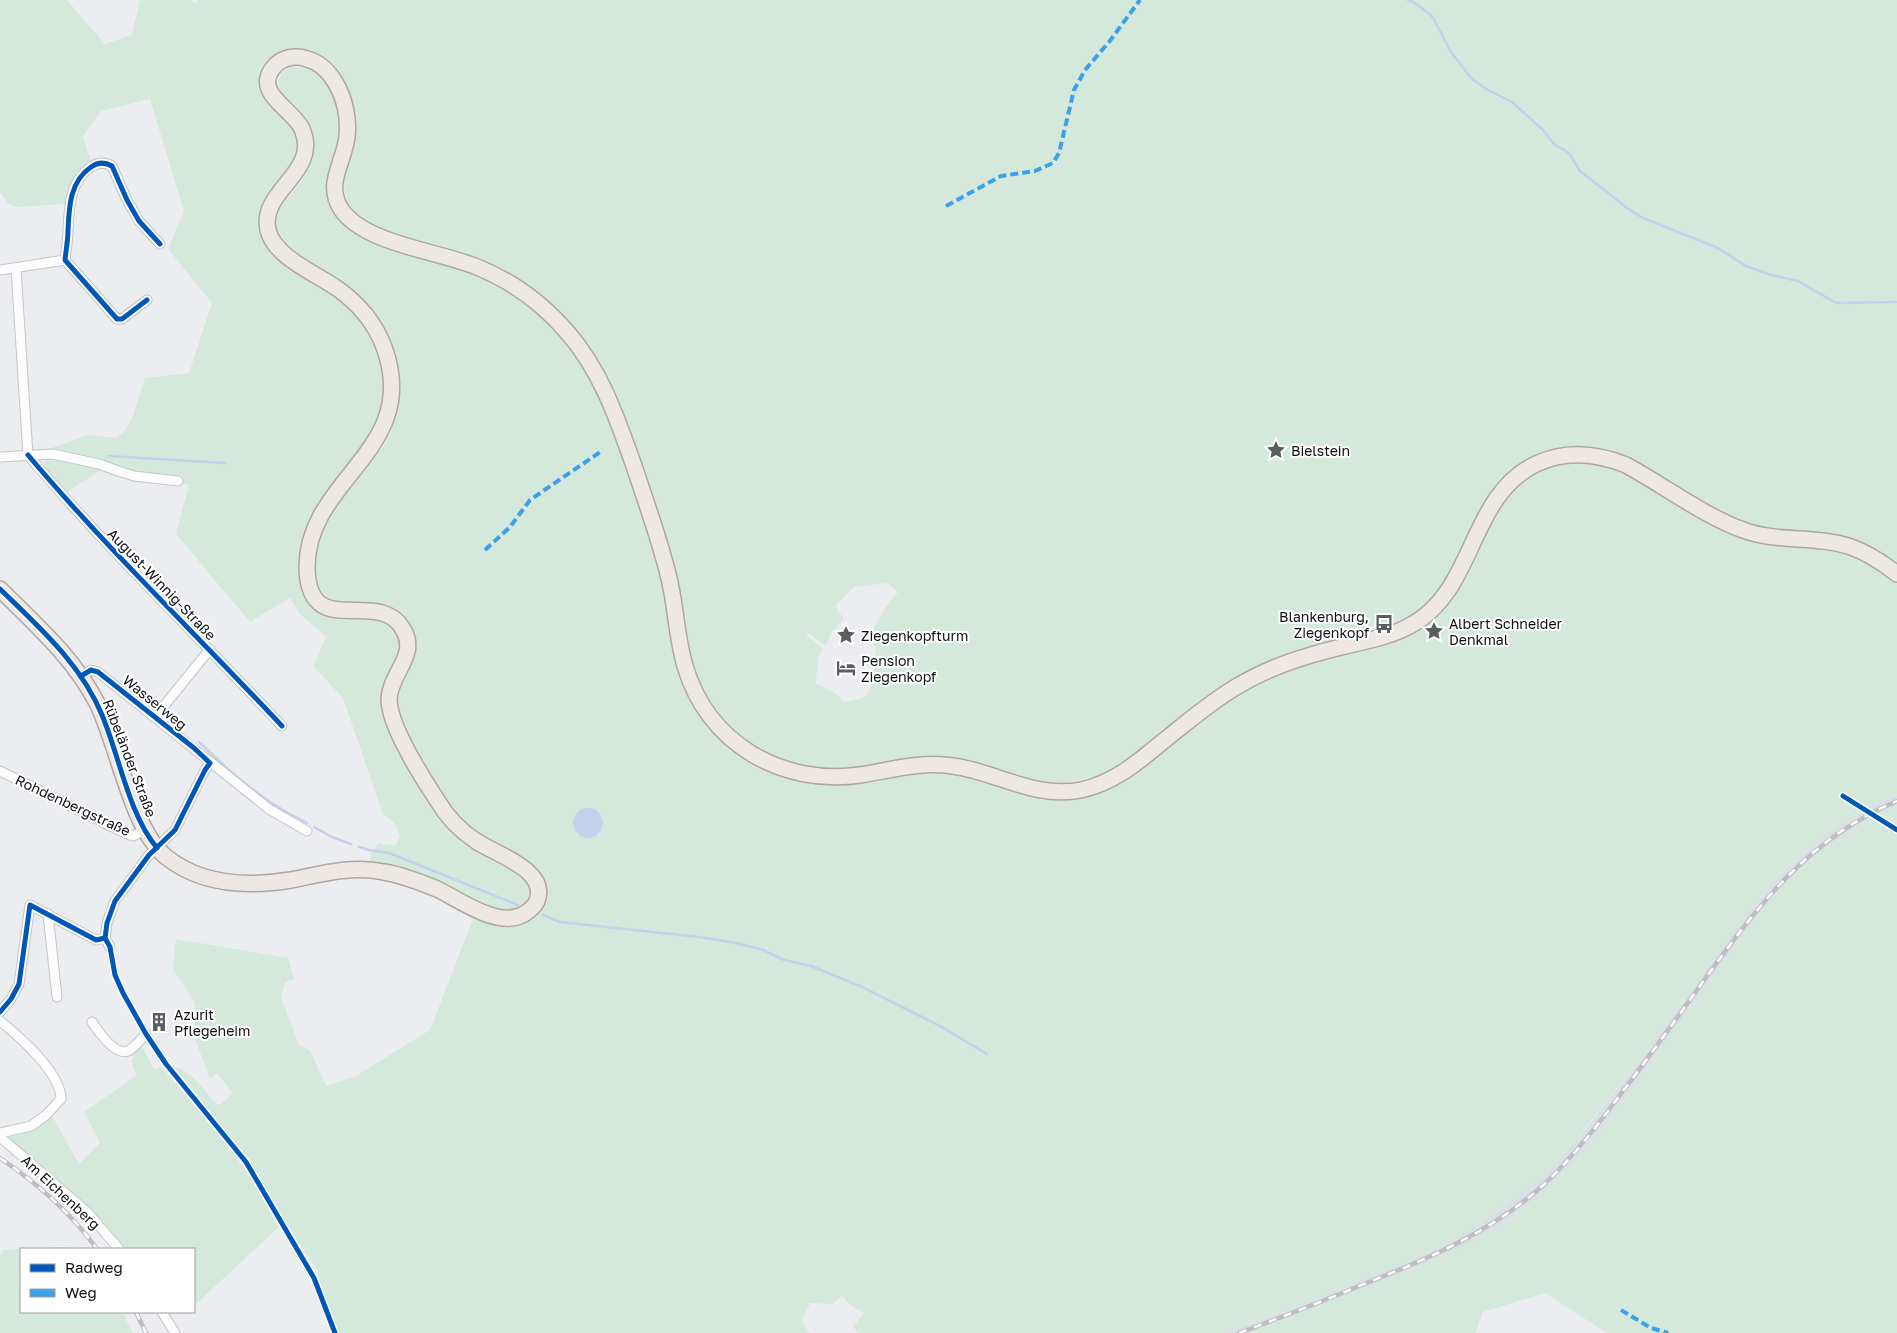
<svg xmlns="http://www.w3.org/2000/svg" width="1897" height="1333" font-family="'Golos Text',sans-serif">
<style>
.built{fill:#d9e0e6}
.green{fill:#d4e9dc;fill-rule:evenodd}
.water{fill:#c2d1ec}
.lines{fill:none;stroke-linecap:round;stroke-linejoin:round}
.stream{stroke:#c2d1ec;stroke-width:2.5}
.street-casing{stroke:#c3c5c7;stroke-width:11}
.primary-casing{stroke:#afa6a1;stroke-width:18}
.street{stroke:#fcfcfd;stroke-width:9}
.primary{stroke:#eee8e5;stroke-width:15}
.rail-casing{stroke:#bebebf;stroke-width:4.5}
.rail{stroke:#fff;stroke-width:2.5;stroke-dasharray:8;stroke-linecap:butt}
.quiet{stroke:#3ca1ea;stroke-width:4;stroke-dasharray:8 4;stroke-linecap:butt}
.cycleway-casing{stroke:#fff;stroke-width:8}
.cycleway{stroke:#0057b8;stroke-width:5}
.labels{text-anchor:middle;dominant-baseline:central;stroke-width:4;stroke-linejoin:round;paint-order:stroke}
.poi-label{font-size:14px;fill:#0d0f10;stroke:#fff;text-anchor:start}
.street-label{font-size:14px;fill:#0d0f10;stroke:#fff}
</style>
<rect width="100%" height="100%" fill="#ebedf0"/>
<!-- built -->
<path class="built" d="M 1897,795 L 1897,806 L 1879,813 L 1838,839 L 1786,881 L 1751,925 L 1604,1127 L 1577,1160 L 1535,1199 L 1503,1224 L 1463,1247 L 1403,1273 L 1250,1333 L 1226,1333 L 1399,1265 L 1458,1238 L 1528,1188 L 1562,1157 L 1593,1120 L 1647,1051 L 1743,919 L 1778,876 L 1821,837 L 1872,805 Z"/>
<!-- green -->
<g class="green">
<path d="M 0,0 L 67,0 L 105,44 L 132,35 L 140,0 L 189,0 L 196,3 L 198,0 L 1897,0 L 1897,566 L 1732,519 L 1616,453 L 1603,450 L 1589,447 L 1562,448 L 1536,457 L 1512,471 L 1491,493 L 1441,592 L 1418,613 L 1403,620 L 1373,626 L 1353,637 L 1298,651 L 1273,662 L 1184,715 L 1122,764 L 1101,775 L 1066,783 L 1030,781 C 1002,773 968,758 939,757 C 912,755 883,765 856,768 C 802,774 745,754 713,708 C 705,697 699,684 693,671 L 621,410 L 607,376 L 598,363 L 587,346 L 552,307 L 387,232 C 372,224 351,215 346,197 C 339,174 356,150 355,126 C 355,112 351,90 342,79 C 337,74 329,69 324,65 C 308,53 295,42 274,55 C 268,59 263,65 261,72 C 249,103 294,114 298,141 C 302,179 242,199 263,240 C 270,254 284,261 296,269 C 326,290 362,309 376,344 C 395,390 378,432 348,467 C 336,482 324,495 314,511 C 306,528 302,547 300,565 C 298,603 313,620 351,620 C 360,620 371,618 379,620 C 388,622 396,630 399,638 C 407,656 384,676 382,694 C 380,704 384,712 386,721 L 441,817 L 520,873 C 542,897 526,912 499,911 L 370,863 L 372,850 L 379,843 L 395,846 L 400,837 L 394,822 L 383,814 L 343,698 L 313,666 L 326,637 L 300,614 L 290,598 L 250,622 L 176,534 L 189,485 L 103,469 L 67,492 L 43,466 L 49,449 L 88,435 L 116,438 L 123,433 L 133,416 L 145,378 L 189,373 L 212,303 L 168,249 L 184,211 L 150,99 L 101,111 L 83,136 L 91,162 L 78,173 L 66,204 L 16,207 L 8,203 L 0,192 ZM 887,583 L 898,592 L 886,607 L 870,635 L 876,650 L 875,655 L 878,659 L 872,676 L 875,679 L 865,697 L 844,703 L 838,695 L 815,683 C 819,671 815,658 823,648 L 805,634 L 809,634 L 826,646 L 832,631 L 844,619 L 835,606 L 854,587 Z"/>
<path d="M 292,67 C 327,65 343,107 340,137 C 338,155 327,171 327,190 C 327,204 334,214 344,223 L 473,271 L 503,286 L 544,316 L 577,354 L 603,398 L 640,505 L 662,576 L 677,664 L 687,694 L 704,721 L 714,733 L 739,754 L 767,771 L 797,781 L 829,785 L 844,784 L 919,771 L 933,771 L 954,774 L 1020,794 L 1045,799 L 1083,797 L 1107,789 L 1130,777 L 1192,727 L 1238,694 L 1275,675 L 1302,664 L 1404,634 L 1479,542 L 1503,501 L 1528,474 L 1561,460 L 1609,464 L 1714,523 L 1850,553 L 1887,573 L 1897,582 L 1897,795 L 1872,805 L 1821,837 L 1778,876 L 1743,919 L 1647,1051 L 1562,1157 L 1528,1188 L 1496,1213 L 1458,1238 L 1399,1265 L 1226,1333 L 859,1333 L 853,1327 L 864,1313 L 850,1305 L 842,1296 L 832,1304 L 810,1303 L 802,1320 L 809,1333 L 334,1333 L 317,1270 L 246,1162 L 171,1067 C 191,1068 205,1091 217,1105 L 221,1104 L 233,1093 L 217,1073 L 211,1079 L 208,1075 L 208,1072 L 196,1042 L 195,1003 L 173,969 L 176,939 L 288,958 L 294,979 L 285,982 L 281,997 L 299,1045 L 310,1050 L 326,1086 L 356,1076 L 430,1030 L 473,919 L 436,898 L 437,896 C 462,909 518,948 539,911 C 542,905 543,898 545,892 C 526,877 508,862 489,846 C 476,836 460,824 450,811 C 434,788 418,761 408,735 C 404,727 395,713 395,704 C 395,678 427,657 412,630 C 407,619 396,610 384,606 C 374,602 361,604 351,604 C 317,603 310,576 316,547 C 322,519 342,494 361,473 C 373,459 384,449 391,431 C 399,408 391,366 389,341 L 290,250 C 286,246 282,242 279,238 C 266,216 288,200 299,184 C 307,173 314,159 314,145 C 314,133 308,122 302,113 C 294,102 272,91 280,76 C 282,71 287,69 292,67 Z"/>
<path d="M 1897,806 L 1897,1333 L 1607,1333 L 1545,1293 L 1483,1312 L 1475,1333 L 1250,1333 L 1403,1273 L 1462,1247 L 1503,1224 L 1535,1199 L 1577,1160 L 1604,1127 L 1751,925 L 1786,881 L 1838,839 L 1879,813 Z"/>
<path d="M 141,1045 L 154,1069 L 161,1067 L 166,1072 L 230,1148 L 248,1174 L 279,1227 L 196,1304 L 194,1302 L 194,1249 L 127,1249 L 96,1217 L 9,1140 L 9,1136 C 30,1133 37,1130 52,1116 L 79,1164 L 100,1143 L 84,1112 L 137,1075 C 129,1061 131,1057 141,1045 Z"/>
<path d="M 66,1247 L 72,1249 L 21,1249 L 21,1312 L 122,1312 L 133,1333 L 0,1333 L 0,1257 L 3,1250 Z"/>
</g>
<!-- water -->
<circle class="water" cx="588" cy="823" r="15"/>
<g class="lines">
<!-- stream -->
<g class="stream">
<path d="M 1408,0 L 1415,3 L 1432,16 L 1451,52 L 1471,78 L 1486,89 L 1512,102 L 1543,130 L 1554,144 L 1569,153 L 1580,171 L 1627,208 L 1643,218 L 1718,248 L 1746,266 L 1771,275 L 1798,281 L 1836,303 L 1897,302"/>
<path d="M 108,456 L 225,463"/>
<path d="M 199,742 C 231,773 266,804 307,823"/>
<path d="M 314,827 L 332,837 L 351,844"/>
<path d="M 359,847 L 369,850 L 389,853 L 518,905"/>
<path d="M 543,915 L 560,922 L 699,937 L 736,943 L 763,950 L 784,960 L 811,966 L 860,986 L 938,1025 L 987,1054"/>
</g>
<!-- street casing -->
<g class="street-casing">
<g id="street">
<path d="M 16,269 L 28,455"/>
<path d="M 0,270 L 65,260"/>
<path d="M 147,300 L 122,319 L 117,319 L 65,260 C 66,250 68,240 68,230 C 69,207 70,181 91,167 C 98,162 105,162 112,166 L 127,200 L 139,221 L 160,244"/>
<path d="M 28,455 C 108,550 198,636 282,726"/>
<path d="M 0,457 L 53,454 L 99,464 L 118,471 L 134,476 L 178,481"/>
<path d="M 81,676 L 91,670 L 98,672 L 269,809 L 307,831"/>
<path d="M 155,717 L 210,649"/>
<path d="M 0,771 L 127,834 L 133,836 L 145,830"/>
<path d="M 48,914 L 57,997"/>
<path d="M 110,947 L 105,938 L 107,923 L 115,901 L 149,855 L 175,830 L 205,770 L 210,763"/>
<path d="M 0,1012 L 11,999 L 19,984 L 30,905 L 96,940 L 105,938"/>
<path d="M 0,1021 C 19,1036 61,1073 61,1099 L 46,1115 L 31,1126 L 0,1133"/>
<path d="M 92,1022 C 98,1031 115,1056 128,1051 C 134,1048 141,1039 146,1034"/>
<path d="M 0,1137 L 87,1212 L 119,1249"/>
<path d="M 162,1312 L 175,1333"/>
</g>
</g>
<!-- primary casing -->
<g class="primary-casing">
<path id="primary" d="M 0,589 C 35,624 74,658 97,703 C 118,745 131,827 165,856 C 200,885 248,887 291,880 C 322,874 351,865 384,872 C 402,875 420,882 437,889 C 460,900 499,929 524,914 C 529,911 534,907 537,901 C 549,870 495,854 476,841 C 459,830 447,817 437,800 C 422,777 389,726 389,699 C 390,673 419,655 403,629 C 378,586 308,643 307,567 C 307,478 422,450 384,347 C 375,323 359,304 338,289 C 317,274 274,257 268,230 C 259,190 321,173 302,129 C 293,109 253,93 273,68 C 281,57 296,55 307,59 C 319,62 329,72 335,82 C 345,98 349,119 347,137 C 344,162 325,184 341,209 C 364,244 439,251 477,267 C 512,281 543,304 568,333 C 601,371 617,418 634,466 C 646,502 659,538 668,574 C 676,604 676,636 685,666 C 708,744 782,786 860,775 C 891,770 922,761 953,766 C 997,772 1034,799 1081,790 C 1113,783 1136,764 1161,743 C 1185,724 1209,703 1236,687 C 1269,667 1304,656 1341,647 C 1365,641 1391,637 1413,624 C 1476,588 1469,496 1536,464 C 1566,450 1596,453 1626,465 C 1663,485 1704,516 1743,530 C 1778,543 1816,535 1851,547 C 1868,553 1883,563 1897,574"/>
</g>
<!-- street -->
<use href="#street" class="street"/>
<!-- primary -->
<use href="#primary" class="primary"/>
<!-- rail casing -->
<g class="rail-casing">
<g id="rail">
<path d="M 0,1158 C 37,1183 71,1213 97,1249"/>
<path d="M 136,1312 L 146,1333"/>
<path d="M 1239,1333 C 1282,1317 1326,1300 1369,1282 C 1430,1258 1490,1232 1540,1188 C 1569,1162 1594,1130 1617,1099 C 1646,1061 1674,1022 1702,983 C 1758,906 1807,839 1897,801"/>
</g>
</g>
<!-- rail -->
<use href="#rail" class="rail"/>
<!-- quiet -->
<g class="quiet">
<path d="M 946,206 L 1001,176 L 1035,171 L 1053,163 L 1059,153 L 1074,90 L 1085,70 L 1109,42 L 1140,0"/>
<path d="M 485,550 L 510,527 L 530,500 L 603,450"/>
<path d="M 1621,1310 L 1651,1328 L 1668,1333"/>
</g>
<!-- cycleway casing -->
<g class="cycleway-casing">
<g id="cycleway">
<path d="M 147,300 L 122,319 L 117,319 L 65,260 C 66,250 68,240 68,230 C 69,207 70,181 91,167 C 98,162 105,162 112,166 L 127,200 L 139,221 L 160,244"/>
<path d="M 28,455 C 108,550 198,636 282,726"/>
<path d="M 0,589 C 39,627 81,664 102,715 C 119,755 129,815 157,848"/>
<path d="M 81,676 L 91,670 L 98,672 L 194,748 L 210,763 L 205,770 L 175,830 L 149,855 L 115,901 L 107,923 L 105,938 L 110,947 L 115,975 L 123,993 L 146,1034 L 166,1064 L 246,1162 L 314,1278 L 335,1333"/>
<path d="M 1843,796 L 1897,830"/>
<path d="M 0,1012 L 11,999 L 19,984 L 30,905 L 96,940 L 105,938"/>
</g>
</g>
<!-- cycleway -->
<use href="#cycleway" class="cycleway"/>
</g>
<!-- icons -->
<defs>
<g id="sight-bare" transform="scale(1.5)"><path d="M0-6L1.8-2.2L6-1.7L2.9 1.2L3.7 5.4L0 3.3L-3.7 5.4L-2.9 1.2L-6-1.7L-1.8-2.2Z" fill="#5b5d5e" stroke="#fff" stroke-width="2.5" paint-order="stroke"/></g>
<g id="bus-bare" transform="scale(1.5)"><path d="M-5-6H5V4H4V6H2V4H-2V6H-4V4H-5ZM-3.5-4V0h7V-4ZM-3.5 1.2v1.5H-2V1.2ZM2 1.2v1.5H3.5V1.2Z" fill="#5b5d5e" stroke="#fff" stroke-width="2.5" paint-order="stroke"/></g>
<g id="hotel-bare" transform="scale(1.5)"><path d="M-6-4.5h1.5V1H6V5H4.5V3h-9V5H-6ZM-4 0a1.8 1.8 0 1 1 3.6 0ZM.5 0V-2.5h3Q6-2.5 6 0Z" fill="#5b5d5e" stroke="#fff" stroke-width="2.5" paint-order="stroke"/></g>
<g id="building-bare" transform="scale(1.5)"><path d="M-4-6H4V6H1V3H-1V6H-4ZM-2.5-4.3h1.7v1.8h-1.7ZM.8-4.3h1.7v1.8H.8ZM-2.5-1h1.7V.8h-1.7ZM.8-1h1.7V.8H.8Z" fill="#5b5d5e" stroke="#fff" stroke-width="2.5" paint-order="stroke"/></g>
</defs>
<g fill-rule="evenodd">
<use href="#sight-bare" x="1276" y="450"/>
<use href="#bus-bare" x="1384" y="624"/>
<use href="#sight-bare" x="1434" y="631"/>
<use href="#sight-bare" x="846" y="635"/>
<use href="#hotel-bare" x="846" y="668"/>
<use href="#building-bare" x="159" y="1022"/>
</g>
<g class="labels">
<!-- poi labels -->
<g class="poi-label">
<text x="1291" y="450">Bielstein</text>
<text x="1369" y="616" text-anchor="end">Blankenburg,<tspan x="1369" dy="16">Ziegenkopf</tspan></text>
<text x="1449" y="623">Albert Schneider<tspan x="1449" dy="16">Denkmal</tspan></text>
<text x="861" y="635">Ziegenkopfturm</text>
<text x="861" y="660">Pension<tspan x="861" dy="16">Ziegenkopf</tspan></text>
<text x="174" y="1014">Azurit<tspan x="174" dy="16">Pflegeheim</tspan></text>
</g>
<!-- street labels -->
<g class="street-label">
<text transform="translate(162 584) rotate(46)">August-Winnig-Straße</text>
<text transform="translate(155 702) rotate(39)">Wasserweg</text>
<text transform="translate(130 758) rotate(69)">Rübeländer Straße</text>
<text transform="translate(73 805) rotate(25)">Rohdenbergstraße</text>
<text transform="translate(61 1192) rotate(43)">Am Eichenberg</text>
</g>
</g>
<!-- legend -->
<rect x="20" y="1248" width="175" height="65" fill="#ffffff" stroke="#9e9f9f"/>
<rect x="30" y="1264" width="25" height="8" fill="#0057b8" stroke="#9e9f9f"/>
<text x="65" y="1273" font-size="15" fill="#0d0f10">Radweg</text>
<rect x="30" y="1289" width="25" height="8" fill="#3ca1ea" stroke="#9e9f9f"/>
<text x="65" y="1298" font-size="15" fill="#0d0f10">Weg</text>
</svg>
